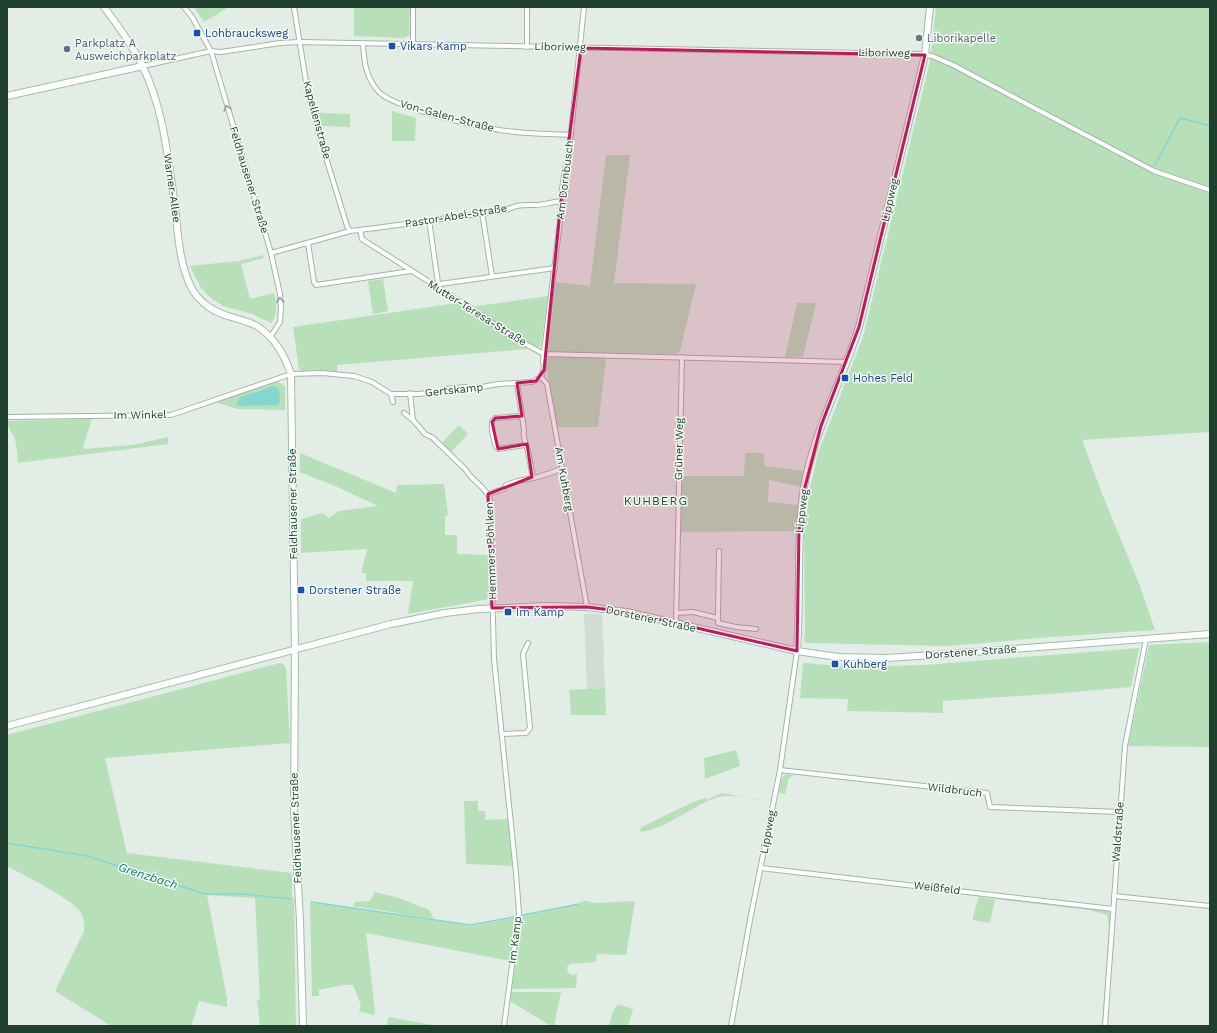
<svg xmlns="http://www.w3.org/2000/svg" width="1217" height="1033" font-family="'Work Sans',sans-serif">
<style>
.built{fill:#cfddd3}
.green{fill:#b7e0b9}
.water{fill:#83d7d0}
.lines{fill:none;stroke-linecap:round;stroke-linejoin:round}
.stream{stroke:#83d7d0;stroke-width:1.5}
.street-casing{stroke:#a3b5ab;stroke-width:6}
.secondary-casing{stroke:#a1bdad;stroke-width:8}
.street{stroke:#fff;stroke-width:4}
.secondary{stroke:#fff;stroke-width:6}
.oneway{stroke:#8f9f97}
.marked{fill:#c2185b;fill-opacity:0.2;stroke:#c2185b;stroke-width:3;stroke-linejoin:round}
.transit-dot{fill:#1a4fb4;stroke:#f2f9f3;stroke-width:1.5}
.worship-dot{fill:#6b7280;stroke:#f2f9f3;stroke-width:1.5}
.service-dot{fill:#5c6f8a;stroke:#f2f9f3;stroke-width:1.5}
.labels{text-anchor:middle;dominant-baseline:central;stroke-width:3;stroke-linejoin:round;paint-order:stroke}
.transit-label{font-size:11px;fill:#164399;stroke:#f2f9f3;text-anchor:start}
.worship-label{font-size:11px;fill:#5b616d;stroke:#f2f9f3;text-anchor:start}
.service-label{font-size:11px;fill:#4e5e75;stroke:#f2f9f3;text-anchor:start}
.street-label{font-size:11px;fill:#1f3f2f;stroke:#f2f9f3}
.neighbourhood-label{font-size:12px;letter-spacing:1px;fill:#195338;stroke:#f2f9f3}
.water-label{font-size:12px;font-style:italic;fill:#147b74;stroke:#f2f9f3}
</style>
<rect width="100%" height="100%" fill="#e1ede5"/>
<!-- built -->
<path class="built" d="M 584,614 L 602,614 L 605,688 L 587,689 Z"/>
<!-- green -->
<g class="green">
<path d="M 194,7 L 229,7 L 204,22 Z"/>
<path d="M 354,7 L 410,7 L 409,36 L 404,38 L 354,36 Z"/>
<path d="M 936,7 L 1210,7 L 1210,432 L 1082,440 L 1103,496 L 1140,586 L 1155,630 L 1051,637 L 950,646 L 806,643 L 804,641 L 805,628 L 804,532 L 810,488 L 818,453 L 863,337 L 930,61 Z"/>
<path d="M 392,111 L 416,118 L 415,141 L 392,141 Z"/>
<path d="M 318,113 L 350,114 L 350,127 L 321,126 Z"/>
<path d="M 606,155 L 630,155 L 614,283 L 696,284 L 680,351 L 676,354 L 550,352 L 548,349 L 556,282 L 590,286 Z"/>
<path d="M 263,255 L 264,258 L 241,264 L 250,299 L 274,293 C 277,303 278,315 271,323 L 252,314 L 223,306 L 211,298 L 201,288 L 190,266 L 239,261 Z"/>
<path d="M 383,279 L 388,311 L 373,314 L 368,281 Z"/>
<path d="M 548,296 L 541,346 L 536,349 L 471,307 Z"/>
<path d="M 457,303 L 528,349 L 337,365 L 337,372 L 322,370 L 301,371 L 299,369 L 293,327 Z"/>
<path d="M 797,303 L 816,303 L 803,357 L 785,357 Z"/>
<path d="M 551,356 L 606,358 L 598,427 L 557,427 L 545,360 Z"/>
<path d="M 277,381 L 285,386 L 285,410 L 237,409 L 216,402 Z"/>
<path d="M 92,419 L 83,446 L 84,449 L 133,445 L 168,437 L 168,444 L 18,463 C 17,455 17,447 15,439 C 13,434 7,426 7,421 Z"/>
<path d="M 459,425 L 468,434 L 450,453 L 441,444 Z"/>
<path d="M 300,453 L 396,493 L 397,485 L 444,484 L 448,515 L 445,516 L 445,535 L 457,535 L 457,554 L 488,555 L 489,599 L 408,614 L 413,581 L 366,581 L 366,573 L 361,573 L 367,549 L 301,553 L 301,519 L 323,513 L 329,518 L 339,511 L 378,506 L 335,486 L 300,472 Z"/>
<path d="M 745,453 L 763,453 L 765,466 L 805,471 L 802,487 L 769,480 L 768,502 L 799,505 L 797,531 L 680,532 L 682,476 L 744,476 Z"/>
<path d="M 1210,642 L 1210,747 L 1128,746 L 1149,645 Z"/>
<path d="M 1139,648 L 1131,687 L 1050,694 L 943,701 L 943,713 L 847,711 L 848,699 L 800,698 L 803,663 L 854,667 L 925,665 Z"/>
<path d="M 280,663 L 283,664 L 286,669 L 290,743 L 105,758 L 127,853 L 292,873 L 292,898 L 294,898 L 296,1026 L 260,1026 L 257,1000 L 260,1000 L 255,898 L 207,895 L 227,998 L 227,1007 L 199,1001 L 191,1026 L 111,1026 L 55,991 L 84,931 C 85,925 84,919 81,913 C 73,899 23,875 7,866 L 7,735 Z"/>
<path d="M 605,688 L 606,715 L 571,715 L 569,690 Z"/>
<path d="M 736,750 L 740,766 L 705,779 L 704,758 Z"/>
<path d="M 786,774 L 794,775 L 789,778 L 785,794 L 780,793 L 779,792 C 780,785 780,778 786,774 Z"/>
<path d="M 722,793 L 770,802 C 754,799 735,794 718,797 C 699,802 654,836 639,831 L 642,827 L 693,802 L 706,798 L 706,800 Z"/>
<path d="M 464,801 L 478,801 L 478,811 L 485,811 L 485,820 L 509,819 L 513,866 L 466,864 Z"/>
<path d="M 375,892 L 399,898 L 429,910 L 434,919 L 353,906 L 355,902 L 370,901 Z"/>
<path d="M 979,897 L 995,899 L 990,923 L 973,920 L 973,916 Z"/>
<path d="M 996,897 L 1107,910 L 1110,913 L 1111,917 L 1104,1026 L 1102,1026 L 1109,927 L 1107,915 L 1089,910 L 995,899 Z"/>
<path d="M 587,901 L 594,903 L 635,901 L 626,955 L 597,954 L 596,962 L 570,964 L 567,967 L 568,973 L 572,975 L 577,974 L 576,988 L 512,989 L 523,916 L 581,904 L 580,902 Z"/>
<path d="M 310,903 L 352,908 L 470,926 L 514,918 L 510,961 L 366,933 L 375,1011 L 374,1015 L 359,1011 L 361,1005 L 353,985 C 341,984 331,988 319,990 L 319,996 L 312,996 Z"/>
<path d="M 511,992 L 561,992 L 554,1026 L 551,1026 L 510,1001 Z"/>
<path d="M 618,1004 L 633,1009 L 628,1026 L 609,1026 L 613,1011 Z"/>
<path d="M 389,1017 L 438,1026 L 386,1026 Z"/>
</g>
<!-- water -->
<path class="water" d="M 273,386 L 279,389 L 280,402 L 277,405 L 240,406 L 237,405 L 237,402 L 239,398 Z"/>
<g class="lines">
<!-- stream -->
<g class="stream">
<path d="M 1155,165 L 1180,118 L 1210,126"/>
<path d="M 7,843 L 87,856 L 205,894 L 243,894 L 291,899"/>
<path d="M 311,902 L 470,925 L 514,917"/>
<path d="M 523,915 L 579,904"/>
</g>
<!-- street casing -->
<g class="street-casing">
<g id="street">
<path d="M 184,7 L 192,17 L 211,51 L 271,253 L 280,294 L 281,308 L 280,322 L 271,336"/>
<path d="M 294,7 L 307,88 L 319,135 L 347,226 L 350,231"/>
<path d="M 584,7 L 569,152 C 564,172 560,192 561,213 L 543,360 L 544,368 L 541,377 L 547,384 L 587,607"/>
<path d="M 363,44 C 364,62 366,78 379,92 C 394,108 482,128 507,131 C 528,134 550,134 571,135"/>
<path d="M 413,45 L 413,7"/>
<path d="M 527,47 L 527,7"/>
<path d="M 143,66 L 211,51 L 221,52 L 280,43 L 300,42 L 919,54 L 932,56 L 953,65 L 1154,171 L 1210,190"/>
<path d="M 482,212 L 492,276"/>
<path d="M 430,220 L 430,227 L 438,283"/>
<path d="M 360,230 L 362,239 L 365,241 L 483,316 L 507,334 L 544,354 L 847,362"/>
<path d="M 308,243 L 314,282 L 316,285 L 411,271"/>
<path d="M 271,253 L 350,231 L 376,228 L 507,210 C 517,204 525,205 535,205 C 543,205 552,202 561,201"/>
<path d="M 433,285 L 555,268"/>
<path d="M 517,383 L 524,430 C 522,438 527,444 528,452 C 530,460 531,469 533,477"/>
<path d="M 410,393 L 413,420"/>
<path d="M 391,394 L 393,402"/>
<path d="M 404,413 L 413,420 L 425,434 L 433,438 L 466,470 C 472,481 486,487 490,499 L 494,659 L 516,873 L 519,913 L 504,1026"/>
<path d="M 522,416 L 495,418 C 493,420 492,420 492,423 C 491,429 494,445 498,449 L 525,445"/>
<path d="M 7,417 L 171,415 L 291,374 L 322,373 L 354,376 L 372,382 L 391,394 L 419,394 L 439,392 L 445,389 L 465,387 L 471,389 L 498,384 L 532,382 L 541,377"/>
<path d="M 488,494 L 504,489 L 506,485 L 518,481 L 538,477 L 562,469"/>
<path d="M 677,613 L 693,612 L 718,618 L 718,623 L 736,627 L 756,629"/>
<path d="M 718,618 L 719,551"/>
<path d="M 676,623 L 682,357"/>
<path d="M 502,734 L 526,733 L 530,728 L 523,654 L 528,643"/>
<path d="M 780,770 L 987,793 L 990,807 L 1120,812"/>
<path d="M 761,868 L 1113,909"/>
<path d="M 1114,896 L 1210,906"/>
<path d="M 731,1026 L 750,920 L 780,770 L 797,651"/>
<path d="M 1105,1026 L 1125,746 L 1146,639"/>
</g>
</g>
<!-- secondary casing -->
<g class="secondary-casing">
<g id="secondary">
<path d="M 104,7 C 118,26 132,44 142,65 C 164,109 168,159 175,207 C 178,233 179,263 191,287 C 198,301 213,312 228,316 C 237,319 248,321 257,326 C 275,338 284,354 291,374 L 295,650 L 294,810 L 300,921 L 303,1026"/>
<path d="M 7,96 L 143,66"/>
<path d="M 797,651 C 801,596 796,542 804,487 C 814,431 842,381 859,327 L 925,55 L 930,7"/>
<path d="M 7,726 L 391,624 L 445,613 L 479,609 L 547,606 L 587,607 L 627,612 L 797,651 L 838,657 L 886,658 L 935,655 L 1210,634"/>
</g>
</g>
<!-- street -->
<use href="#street" class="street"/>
<!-- secondary -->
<use href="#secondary" class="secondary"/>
</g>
<!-- one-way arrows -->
<defs><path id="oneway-chevron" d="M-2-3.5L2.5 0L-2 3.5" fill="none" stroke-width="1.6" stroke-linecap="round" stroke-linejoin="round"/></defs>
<g class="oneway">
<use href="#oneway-chevron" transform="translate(227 108) rotate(-106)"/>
<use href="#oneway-chevron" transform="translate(280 300) rotate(-96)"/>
</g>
<!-- marked area -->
<path class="marked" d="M 581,48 L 925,55 L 859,327 L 821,426 L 805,487 L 799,531 L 797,651 L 627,612 L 587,607 L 492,608 L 488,494 L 532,477 L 527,444 L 498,449 L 492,422 L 495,418 L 522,416 L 517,383 L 536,381 L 544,370 L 561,201 Z"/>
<!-- markers -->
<g class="transit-dot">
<rect x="193" y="29" width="8" height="8" rx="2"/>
<rect x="388" y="42" width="8" height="8" rx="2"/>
<rect x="841" y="374" width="8" height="8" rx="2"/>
<rect x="297" y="586" width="8" height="8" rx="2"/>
<rect x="504" y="608" width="8" height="8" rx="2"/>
<rect x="831" y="660" width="8" height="8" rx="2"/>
</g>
<circle class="worship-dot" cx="919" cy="38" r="4"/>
<circle class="service-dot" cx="67" cy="49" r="4"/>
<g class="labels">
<!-- transit labels -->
<g class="transit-label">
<text x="205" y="33">Lohbraucksweg</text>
<text x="400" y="46">Vikars Kamp</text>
<text x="853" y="378">Hohes Feld</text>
<text x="309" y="590">Dorstener Straße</text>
<text x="516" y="612">Im Kamp</text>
<text x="843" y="664">Kuhberg</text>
</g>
<!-- worship labels -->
<g class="worship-label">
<text x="927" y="38">Liborikapelle</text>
</g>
<!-- service labels -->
<g class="service-label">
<text x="75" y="43">Parkplatz A<tspan x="75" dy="13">Ausweichparkplatz</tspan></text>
</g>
<!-- street labels -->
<g class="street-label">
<text transform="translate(560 47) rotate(1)">Liboriweg</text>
<text transform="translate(884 53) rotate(1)">Liboriweg</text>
<text transform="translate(447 116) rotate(15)">Von-Galen-Straße</text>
<text transform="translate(317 120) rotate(75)">Kapellenstraße</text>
<text transform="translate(249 180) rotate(73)">Feldhausener Straße</text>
<text transform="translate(565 180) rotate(-83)">Am Dornbusch</text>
<text transform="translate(172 188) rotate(82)">Warner-Allee</text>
<text transform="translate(890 200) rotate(-77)">Lippweg</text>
<text transform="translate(456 216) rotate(-9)">Pastor-Abel-Straße</text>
<text transform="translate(477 313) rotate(32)">Mutter-Teresa-Straße</text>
<text transform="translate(454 390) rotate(-6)">Gertskamp</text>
<text transform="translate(140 415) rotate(-1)">Im Winkel</text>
<text transform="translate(679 449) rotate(-89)">Grüner Weg</text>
<text transform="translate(564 479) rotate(80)">Am Kuhberg</text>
<text transform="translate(293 504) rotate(-91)">Feldhausener Straße</text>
<text transform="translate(802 511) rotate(-83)">Lippweg</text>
<text transform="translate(491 551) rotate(-92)">Hemmers Pöhlken</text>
<text transform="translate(651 619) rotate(12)">Dorstener Straße</text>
<text transform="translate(971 652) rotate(-4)">Dorstener Straße</text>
<text transform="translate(955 790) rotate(7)">Wildbruch</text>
<text transform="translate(296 828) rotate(-92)">Feldhausener Straße</text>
<text transform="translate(768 832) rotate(-79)">Lippweg</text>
<text transform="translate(1118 832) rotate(-86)">Waldstraße</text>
<text transform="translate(937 888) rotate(7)">Weißfeld</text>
<text transform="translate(515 940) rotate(-83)">Im Kamp</text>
</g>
<!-- neighbourhood labels -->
<g class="neighbourhood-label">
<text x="656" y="501">KUHBERG</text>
</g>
<!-- water labels -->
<g class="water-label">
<text transform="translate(148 876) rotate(18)">Grenzbach</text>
</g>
</g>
<!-- border -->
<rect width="1217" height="1033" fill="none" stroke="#1f3f2f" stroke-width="16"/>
</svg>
